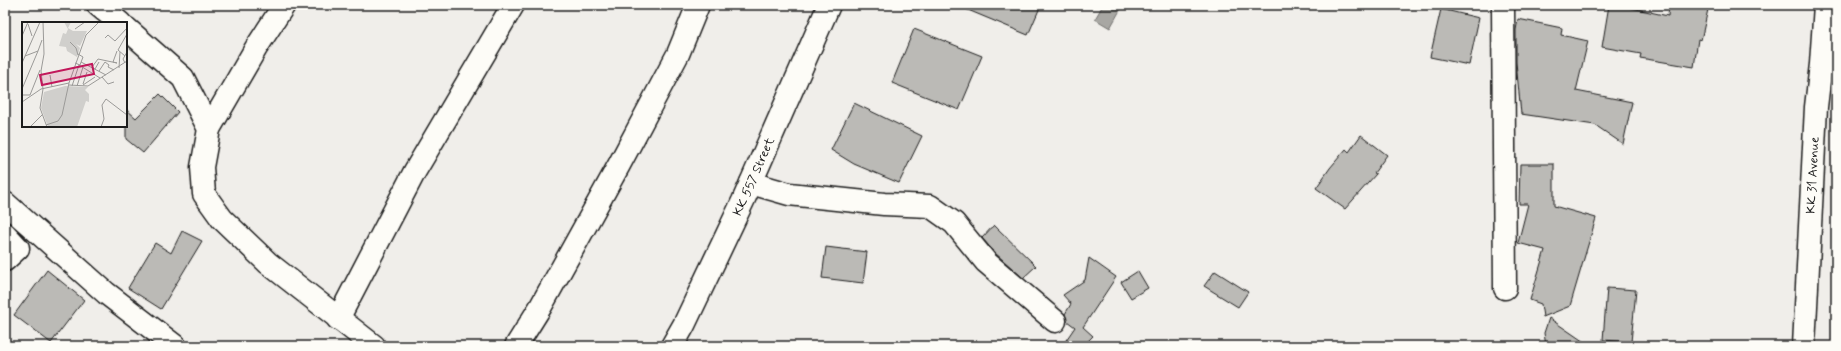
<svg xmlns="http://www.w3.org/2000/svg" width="1841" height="351" font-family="Mynerve,sans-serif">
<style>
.water{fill:#a8a7a3;stroke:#706f6d}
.building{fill:#bbbab6;stroke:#1c1c1c}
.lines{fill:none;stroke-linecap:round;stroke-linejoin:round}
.minor-casing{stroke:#1c1c1c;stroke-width:25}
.tertiary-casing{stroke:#1c1c1c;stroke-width:25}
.secondary-casing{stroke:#1c1c1c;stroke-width:25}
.minor{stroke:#fdfcf7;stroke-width:22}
.tertiary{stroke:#fdfcf7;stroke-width:22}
.secondary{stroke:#fdfcf7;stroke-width:22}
.labels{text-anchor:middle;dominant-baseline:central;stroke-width:3;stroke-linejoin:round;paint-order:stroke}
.street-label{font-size:13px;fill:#1c1c1c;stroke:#fdfcf7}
.inset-road{fill:none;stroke:#9b9a98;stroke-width:1}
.view{fill:#c2185b;fill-opacity:0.15;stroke:#c2185b;stroke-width:2}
.inset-edge{fill:none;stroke:#1c1c1c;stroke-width:2}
</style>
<rect width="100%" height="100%" fill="#f0eeea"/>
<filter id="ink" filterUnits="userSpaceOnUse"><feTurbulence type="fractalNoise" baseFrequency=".025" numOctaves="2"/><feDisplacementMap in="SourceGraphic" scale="8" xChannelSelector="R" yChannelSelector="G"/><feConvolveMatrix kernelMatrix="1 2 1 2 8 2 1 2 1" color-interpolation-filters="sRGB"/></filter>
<g filter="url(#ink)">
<!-- water -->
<path class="water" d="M 1103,5 L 1123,5 L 1110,28 L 1095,19 Z"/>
<!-- building -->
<g class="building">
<path d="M 956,5 L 1041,5 L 1028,35 Z"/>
<path d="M 1609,5 L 1618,5 L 1668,16 L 1669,5 L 1709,5 L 1701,40 L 1698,39 L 1694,67 L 1640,58 L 1641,54 L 1602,47 Z"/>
<path d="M 1441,9 L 1479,18 L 1469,65 L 1430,57 Z"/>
<path d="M 1518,19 L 1562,28 L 1561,35 L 1588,41 L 1576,91 L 1632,102 L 1623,144 L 1595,125 L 1521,114 L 1516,62 L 1516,30 Z"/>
<path d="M 914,29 L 982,56 L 959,110 L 892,83 Z"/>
<path d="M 160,94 L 178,112 L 143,153 L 126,139 L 126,109 L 136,118 Z"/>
<path d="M 854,103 L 922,136 L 899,183 L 854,164 L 831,150 Z"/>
<path d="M 1361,135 L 1387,155 L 1374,173 L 1376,174 L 1345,209 L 1316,188 L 1330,168 L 1346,149 L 1349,152 Z"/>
<path d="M 1520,164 L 1554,164 L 1554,206 L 1596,218 L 1570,306 L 1543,317 L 1541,304 L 1530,300 L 1545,250 L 1518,243 L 1528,204 L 1519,204 Z"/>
<path d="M 994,225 L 1036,266 L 1023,278 L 995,253 L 982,238 Z"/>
<path d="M 182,231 L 202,241 L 161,309 L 128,288 L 155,243 L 171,253 Z"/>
<path d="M 826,247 L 867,252 L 863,283 L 822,278 Z"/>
<path d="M 1089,258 L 1116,277 L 1083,327 L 1093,336 L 1083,346 L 1062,346 L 1075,327 L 1067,321 L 1065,314 L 1071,304 L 1063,295 L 1085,280 Z"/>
<path d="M 47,270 L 84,300 L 51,343 L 14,315 Z"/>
<path d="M 1138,271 L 1148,288 L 1131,298 L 1121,282 Z"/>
<path d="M 1215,271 L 1248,292 L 1238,307 L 1204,286 Z"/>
<path d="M 1607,288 L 1636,290 L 1631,342 L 1603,340 Z"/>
<path d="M 1549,318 L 1590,346 L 1546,346 L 1544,333 Z"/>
</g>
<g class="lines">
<!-- minor casing -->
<g class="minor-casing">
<g id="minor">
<path d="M 98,5 L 120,23"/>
<path d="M 1503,5 L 1505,288"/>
<path d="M 126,28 L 183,78 L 209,129 L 202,167 L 204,194 L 222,219 L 268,263 L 374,346"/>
<path d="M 209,129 L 256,48 L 284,5"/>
<path d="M 751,183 L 789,194 L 884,204 L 930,206 L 954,223 L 986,262 L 1055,321"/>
<path d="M 5,203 L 106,293 L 175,346"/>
<path d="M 5,234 L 18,248 L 5,260"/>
<path d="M 338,319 L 415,171 L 513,5"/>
<path d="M 516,346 L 541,306 L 619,165 L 678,54 L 698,5"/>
</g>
</g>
<!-- tertiary casing -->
<g class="tertiary-casing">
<g id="tertiary">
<path id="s1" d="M 672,346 L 684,325 L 743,201 L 829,5"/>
</g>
</g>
<!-- secondary casing -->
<g class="secondary-casing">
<g id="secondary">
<path id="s2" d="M 1804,346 L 1816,107 L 1821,64 L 1825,5"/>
</g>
</g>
<!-- minor -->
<use href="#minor" class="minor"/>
<!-- tertiary -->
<use href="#tertiary" class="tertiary"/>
<!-- secondary -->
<use href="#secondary" class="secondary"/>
</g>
</g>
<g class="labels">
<!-- street labels -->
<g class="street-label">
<text stroke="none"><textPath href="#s2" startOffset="171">KK 31 Avenue</textPath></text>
<text stroke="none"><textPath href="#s1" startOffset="188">KK 557 Street</textPath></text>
</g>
</g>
<!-- overview -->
<g transform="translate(22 22)">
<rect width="105" height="105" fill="#f0eeea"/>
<path d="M 42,0 L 49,0 L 46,6 L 51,9 L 65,9 L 58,24 L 54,22 L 58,26 L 55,35 L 45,29 L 44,25 L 37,24 L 41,11 L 44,12 L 46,7 ZM 43,64 L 66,65 L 63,68 L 67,72 L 67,80 L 64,79 L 55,105 L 26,105 L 19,86 L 22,70 Z" fill="#d0cfcc"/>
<path class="inset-road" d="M 21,0 L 22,32 L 19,49 L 21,67 L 18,86 L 25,105M 6,2 L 10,14M 53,7 L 63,0M 0,14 L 6,0M 83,16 L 86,13 L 93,19 L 105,6M 48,20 L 54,26 L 56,33M 3,34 L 16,29 L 20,18M 103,34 L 96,28 L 105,12M 59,40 L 84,53M 77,40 L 73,47 L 70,45 L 76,37 L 95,41 L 91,40 L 95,29M 0,41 L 18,0M 53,41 L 58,43 L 61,35 L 56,32M 103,41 L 101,37 L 105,30M 97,46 L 98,30M 77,49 L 83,40 L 87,43 L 86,45 L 92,48M 28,53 L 30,65M 80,55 L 86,62 L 92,60M 61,62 L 65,50M 47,63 L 66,64 L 105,39M 61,63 L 73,55M 50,64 L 57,43 L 78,56M 55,64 L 61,45M 0,67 L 16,29M 0,73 L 8,73 L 18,48M 0,80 L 19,67 L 47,61M 24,103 L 36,99 L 40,93 L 47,61 L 64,13 L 77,0M 8,105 L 20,93M 79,105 L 82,97 L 80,83 L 84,77 L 105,93"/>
<path class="view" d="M 70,42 L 72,52 L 20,63 L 18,53 Z"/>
<rect width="105" height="105" class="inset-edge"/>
</g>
<!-- margin -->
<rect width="1841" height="351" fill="none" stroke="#fdfcf7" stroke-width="20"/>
<rect x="10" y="10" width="1821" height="331" fill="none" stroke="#1c1c1c" stroke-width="1.5" filter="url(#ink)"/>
</svg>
